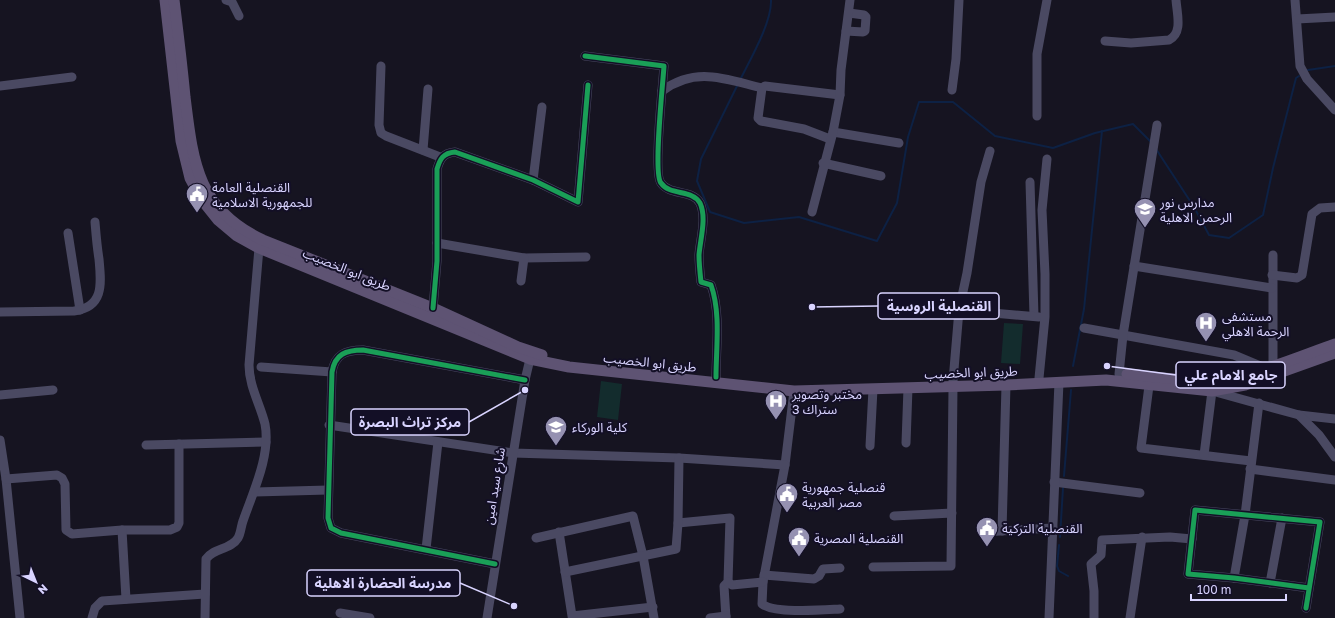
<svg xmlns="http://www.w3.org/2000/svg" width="1335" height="618" font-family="'Golos Text','Noto Sans Arabic',sans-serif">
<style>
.green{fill:#132c2d}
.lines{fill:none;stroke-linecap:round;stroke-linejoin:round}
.stream{stroke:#0d2144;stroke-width:2}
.minor{stroke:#4a4962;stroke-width:9}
.major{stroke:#5e5373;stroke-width:11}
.cycleway-casing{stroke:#130f26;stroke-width:8}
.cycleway{stroke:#1a9f57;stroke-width:5}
.labels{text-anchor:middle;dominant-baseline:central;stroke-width:4;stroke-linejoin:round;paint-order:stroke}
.poi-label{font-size:13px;fill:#d9d4ff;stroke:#130f26;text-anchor:start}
.street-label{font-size:13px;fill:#d9d4ff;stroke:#130f26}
.leader{fill:none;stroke:#d9d4ff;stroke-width:1.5}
.callout-dot{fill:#d9d4ff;stroke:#130f26;stroke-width:1.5}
.callout{fill:#130f26;stroke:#d9d4ff;stroke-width:1.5}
.callout-label{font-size:14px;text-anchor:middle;font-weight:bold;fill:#d9d4ff}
</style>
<rect width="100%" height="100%" fill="#161421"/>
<!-- green -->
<g class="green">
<path d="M 1004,323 L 1023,324 L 1020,364 L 1001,363 Z"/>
<path d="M 601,381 L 622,384 L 618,420 L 597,417 Z"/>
</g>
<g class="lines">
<!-- stream -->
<g class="stream">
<path d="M 1308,70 L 1335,66"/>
<path d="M 740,80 C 750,60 772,22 771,0"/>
<path d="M 738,84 L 701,159 L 697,181 L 710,212 L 744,223 L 799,217 L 877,241 L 897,203 L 908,137 L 919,102 L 953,102 L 995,136 L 1053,148 L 1095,133 L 1133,124 L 1151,142"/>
<path d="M 1156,149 L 1194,207 L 1209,235 L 1229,238 L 1263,215 L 1273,168 L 1296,78 L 1299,76"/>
<path d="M 1073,366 L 1084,309 L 1102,131"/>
<path d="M 1064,476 L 1071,390"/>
<path d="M 1060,537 L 1063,488"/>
<path d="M 1059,545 L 1057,566 L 1059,571 L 1068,576"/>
</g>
<!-- minor -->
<g class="minor">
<path d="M 226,0 L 232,2 L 239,16"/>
<path d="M 1295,0 L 1300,66 L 1307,79 L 1335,110"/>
<path d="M 1297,19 L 1335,17"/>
<path d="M 846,31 L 863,32 L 865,31 L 866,17 L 864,15 L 849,13"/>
<path d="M 1105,41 L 1131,43 L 1169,40 C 1183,33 1177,14 1176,0"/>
<path d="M 585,56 L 664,66 C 663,83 653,174 661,183 C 670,196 692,189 700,203 C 707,218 700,240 699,255 C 699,264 700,273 701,282 L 711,285 C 721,313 716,348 716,377"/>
<path d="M 381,66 L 379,125 L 381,133 L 386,136 L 440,157"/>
<path d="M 0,86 L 72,77"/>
<path d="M 952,90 L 956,59 L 959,0"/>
<path d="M 662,91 C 696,66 725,79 762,88"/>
<path d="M 1037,116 L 1037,54 L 1047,0"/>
<path d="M 833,132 L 899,143"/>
<path d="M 830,139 L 804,129 L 761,121 L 758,118 L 762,88 L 765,86 L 840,95"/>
<path d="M 423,150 L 428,89"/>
<path d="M 823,163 L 881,176"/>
<path d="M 533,180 L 542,107"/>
<path d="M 1030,182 L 1034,316"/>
<path d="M 812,212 L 833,132 L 840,95 L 841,70 L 850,0"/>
<path d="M 68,233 L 80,310"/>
<path d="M 437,243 L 524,258 L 586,257"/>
<path d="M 1273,255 L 1273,365"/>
<path d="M 1134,266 L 1272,288"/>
<path d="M 1272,275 L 1297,278 L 1302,275 L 1312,214 L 1320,208 L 1335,207"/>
<path d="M 521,281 L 524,258"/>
<path d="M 433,308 L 437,261 L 437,169 C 440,159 443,153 455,152 L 533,180 L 578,202 L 588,85"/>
<path d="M 959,310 L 1039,317"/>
<path d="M 0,312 L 74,311 C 105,307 101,282 99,259 C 97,247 96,234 95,222"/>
<path d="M 1084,328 L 1234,355 L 1265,368"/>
<path d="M 261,367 L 332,372"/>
<path d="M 1119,374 L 1123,335 L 1157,125"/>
<path d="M 1039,378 L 1045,317 L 1045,274 L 1042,210 L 1047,159"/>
<path d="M 1150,378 L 1141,448 L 1251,461"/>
<path d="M 953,381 L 959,310 L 967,273 L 981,182 L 990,151"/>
<path d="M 794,391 L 785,465 L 763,582 L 762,604 C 775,614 822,610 840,609"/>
<path d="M 0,395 L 53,390"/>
<path d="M 1299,415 L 1335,419"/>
<path d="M 329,425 L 513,453 L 679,458 L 785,465"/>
<path d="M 0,440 L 6,479 L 20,618"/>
<path d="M 906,443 L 908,388"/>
<path d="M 146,445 L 266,442"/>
<path d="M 870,446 L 873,389"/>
<path d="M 1204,455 L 1212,391 L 1299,415 L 1319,435 L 1335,457"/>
<path d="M 1250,469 L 1335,480"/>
<path d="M 6,479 L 57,475 L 62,478 L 65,484 L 66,530 L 72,534 L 122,530 L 170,530 L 177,527 L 179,523 L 179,444"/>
<path d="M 1054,482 L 1140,493"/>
<path d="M 255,492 L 328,490"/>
<path d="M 894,516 L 952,513"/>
<path d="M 678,523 L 730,518 L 728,582 L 724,586 L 726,618"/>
<path d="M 122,530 L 126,599"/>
<path d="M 1002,531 L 1006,385"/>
<path d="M 559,532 L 572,616 L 653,607"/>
<path d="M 983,532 L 1053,528"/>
<path d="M 536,538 L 633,516 L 643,556 L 654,618"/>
<path d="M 426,549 L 438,442"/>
<path d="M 495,564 L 341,533 L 331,528 L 328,518 L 332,372 C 335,354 346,350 363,350 L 525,380"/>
<path d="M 873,567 L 951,566 L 953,387"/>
<path d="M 565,572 L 676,549 L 678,523 L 679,458"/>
<path d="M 764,575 L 814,579 L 819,576 L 823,569 L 840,568"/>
<path d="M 1234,578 L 1245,515 L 1259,403"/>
<path d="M 728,582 L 732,585 L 763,582"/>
<path d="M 1270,583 L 1282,518"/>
<path d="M 1306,608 L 1320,522 L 1195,510 L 1188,574 L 1234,578 L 1309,588"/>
<path d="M 340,613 L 370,618"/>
<path d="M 92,618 L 95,608 L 102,601 L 205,594"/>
<path d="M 205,618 L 206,559 C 213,548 231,550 238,538 C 241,533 241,526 243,521 C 253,492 271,455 265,424 C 260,404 249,386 249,365 L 259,248"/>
<path d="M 487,618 L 525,380 L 530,359"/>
<path d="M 710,618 L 726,616"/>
<path d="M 1049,618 L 1059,382"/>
<path d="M 1094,618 L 1094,591 L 1091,564 L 1101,555 L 1102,540 L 1170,537 L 1192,539"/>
<path d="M 1130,618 L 1142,537"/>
</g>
<!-- major -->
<g class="major">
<path d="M 165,0 L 181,141 L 190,178 L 202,200 L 218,220 L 237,236 L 259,248 L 530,359 L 569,367 L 794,391 L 1006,385 L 1106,380 L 1212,391 L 1245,385 L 1335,353"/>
<path d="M 174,0 C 178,32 182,65 185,97 C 193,162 197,209 263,240 L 433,308 L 518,347 L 542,355"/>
<path d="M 1127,374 C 1157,377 1188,382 1218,379 C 1258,375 1298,357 1335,344"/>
</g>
<!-- cycleway casing -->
<g class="cycleway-casing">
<g id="cycleway">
<path d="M 585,56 L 664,66 C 663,83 653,174 661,183 C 670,196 692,189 700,203 C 707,218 700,240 699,255 C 699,264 700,273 701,282 L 711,285 C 721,313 716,348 716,377"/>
<path d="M 433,308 L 437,261 L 437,169 C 440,159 443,153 455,152 L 533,180 L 578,202 L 588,85"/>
<path d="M 495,564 L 341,533 L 331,528 L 328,518 L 332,372 C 335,354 346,350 363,350 L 525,380"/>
<path d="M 1306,608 L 1320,522 L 1195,510 L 1188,574 L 1234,578 L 1309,588"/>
</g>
</g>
<!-- cycleway -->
<use href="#cycleway" class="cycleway"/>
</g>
<!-- icons -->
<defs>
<g id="civic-pin" transform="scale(1.15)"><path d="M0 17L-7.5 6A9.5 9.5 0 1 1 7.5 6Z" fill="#9591b1" stroke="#130f26"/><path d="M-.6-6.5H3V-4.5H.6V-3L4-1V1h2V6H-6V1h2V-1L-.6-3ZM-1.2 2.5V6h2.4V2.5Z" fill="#fff"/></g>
<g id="school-pin" transform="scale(1.15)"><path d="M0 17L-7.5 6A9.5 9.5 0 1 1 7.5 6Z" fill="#9591b1" stroke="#130f26"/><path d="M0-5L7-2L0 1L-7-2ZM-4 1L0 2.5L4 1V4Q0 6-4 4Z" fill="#fff"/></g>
<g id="hospital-pin" transform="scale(1.15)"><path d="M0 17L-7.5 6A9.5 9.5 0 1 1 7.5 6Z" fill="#9591b1" stroke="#130f26"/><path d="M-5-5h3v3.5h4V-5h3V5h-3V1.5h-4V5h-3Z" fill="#fff"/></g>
<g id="university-pin" transform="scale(1.15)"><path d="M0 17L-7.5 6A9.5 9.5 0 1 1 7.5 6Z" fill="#9591b1" stroke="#130f26"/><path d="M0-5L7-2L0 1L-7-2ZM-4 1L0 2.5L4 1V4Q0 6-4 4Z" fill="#fff"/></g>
</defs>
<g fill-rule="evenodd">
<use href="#civic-pin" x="197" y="194"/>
<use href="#school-pin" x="1145" y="209"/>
<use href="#hospital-pin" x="1206" y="323"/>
<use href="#hospital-pin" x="776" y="401"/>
<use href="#university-pin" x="556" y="427"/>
<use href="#civic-pin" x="787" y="494"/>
<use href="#civic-pin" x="987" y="528"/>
<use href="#civic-pin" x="799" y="538"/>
</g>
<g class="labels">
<!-- poi labels -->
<g class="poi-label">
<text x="212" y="187">القنصلية العامة<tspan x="212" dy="15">للجمهورية الاسلامية</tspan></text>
<text x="1160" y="202">مدارس نور<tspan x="1160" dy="15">الرحمن الاهلية</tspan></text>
<text x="1222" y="316">مستشفى<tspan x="1222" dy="15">الرحمة الاهلي</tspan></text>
<text x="792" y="394">مختبر وتصوير<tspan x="792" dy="15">ستراك 3</tspan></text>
<text x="572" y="427">كلية الوركاء</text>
<text x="802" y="487">قنصلية جمهورية<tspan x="802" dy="15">مصر العربية</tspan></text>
<text x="1002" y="528">القنصلية التركية</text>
<text x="814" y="538">القنصلية المصرية</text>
</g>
<!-- street labels -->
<g class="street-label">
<text transform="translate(347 269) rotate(22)">طريق ابو الخصيب</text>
<text transform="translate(650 362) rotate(6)">طريق ابو الخصيب</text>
<text transform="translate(971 372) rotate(-2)">طريق ابو الخصيب</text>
<text transform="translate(494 486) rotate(-81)">شارع سيد امين</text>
</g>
</g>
<!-- callouts -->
<path class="leader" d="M812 307L878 306M1107 366L1176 375M525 390L469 422M514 606L460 583"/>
<g class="callout-dot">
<circle cx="812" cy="307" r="4"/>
<circle cx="1107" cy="366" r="4"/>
<circle cx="525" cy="390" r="4"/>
<circle cx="514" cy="606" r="4"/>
</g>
<g class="callout">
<rect x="878" y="293" width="121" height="26" rx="4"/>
<rect x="1176" y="362" width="109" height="26" rx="4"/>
<rect x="351" y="409" width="118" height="26" rx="4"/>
<rect x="307" y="570" width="153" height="26" rx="4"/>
</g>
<g class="callout-label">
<text x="939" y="311">القنصلية الروسية</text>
<text x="1231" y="380">جامع الامام علي</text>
<text x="410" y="427">مركز تراث البصرة</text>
<text x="383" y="588">مدرسة الحضارة الاهلية</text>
</g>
<!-- north arrow -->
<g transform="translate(36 582) rotate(137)" stroke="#130f26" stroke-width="3" paint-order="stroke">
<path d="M0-3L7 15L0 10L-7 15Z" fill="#d9d4ff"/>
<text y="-6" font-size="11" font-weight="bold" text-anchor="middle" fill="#d9d4ff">N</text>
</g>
<!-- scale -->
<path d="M1191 594v6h95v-6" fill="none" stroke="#d9d4ff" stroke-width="2"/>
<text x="1197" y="594" font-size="12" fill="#d9d4ff" stroke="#130f26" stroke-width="3" paint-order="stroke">100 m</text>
</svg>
